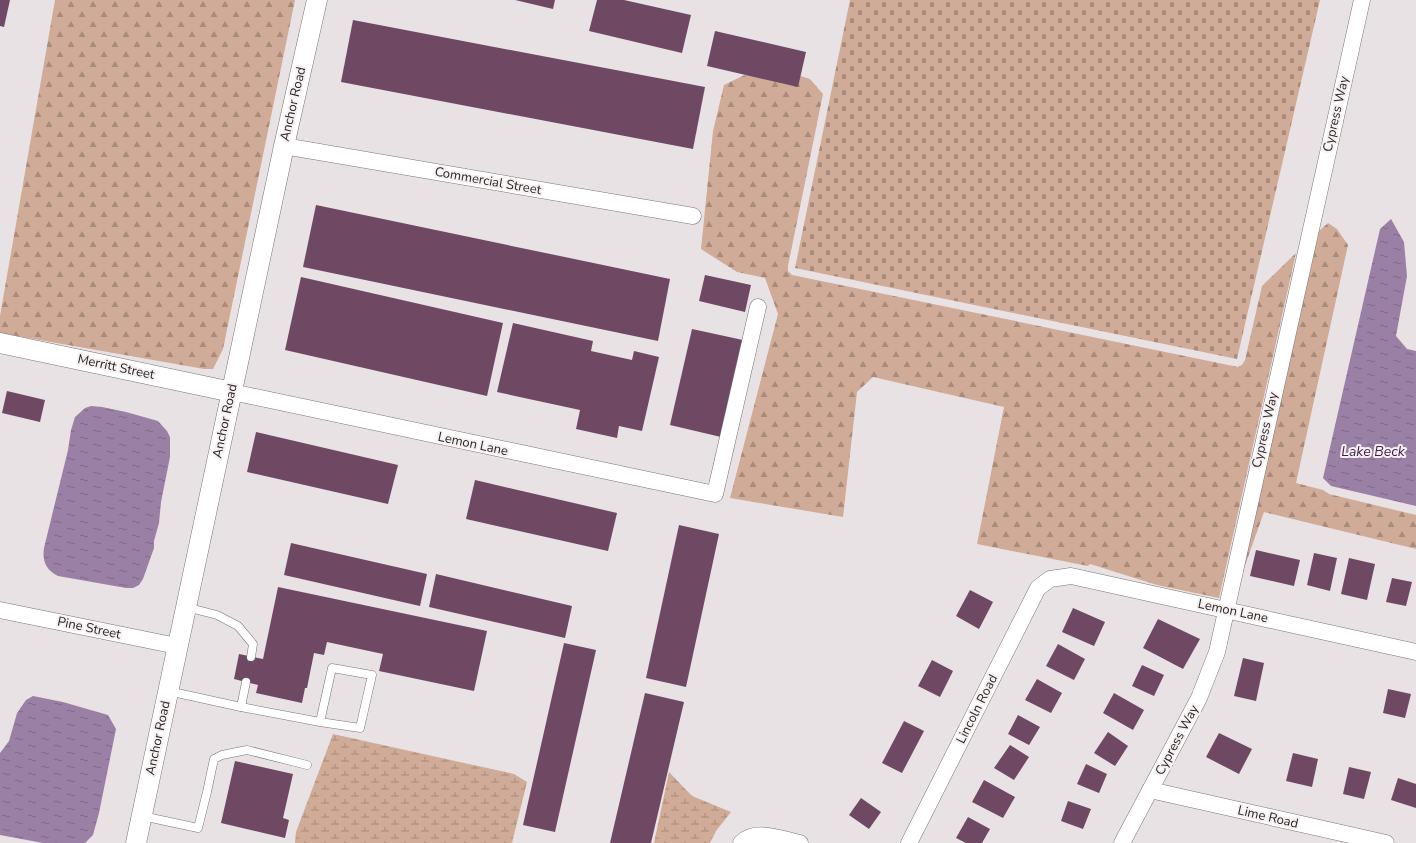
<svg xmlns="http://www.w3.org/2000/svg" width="1416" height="843" font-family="'Nunito Sans',sans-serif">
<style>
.forest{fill:url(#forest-firs)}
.wetland{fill:url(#wetland-marsh)}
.cemetery{fill:url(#cemetery-stones)}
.water{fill:url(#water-ripples)}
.building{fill:#6f4963}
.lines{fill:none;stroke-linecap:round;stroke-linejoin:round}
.service-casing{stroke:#7a7475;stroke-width:9}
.minor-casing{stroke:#7a7475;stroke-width:17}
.tertiary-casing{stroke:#7a7475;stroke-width:21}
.service{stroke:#fff;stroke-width:8}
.minor{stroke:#fff;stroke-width:16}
.tertiary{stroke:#fff;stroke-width:20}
.labels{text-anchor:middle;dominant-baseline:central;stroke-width:4;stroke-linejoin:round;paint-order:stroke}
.street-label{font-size:13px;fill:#292627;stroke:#f7f0f1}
.water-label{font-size:14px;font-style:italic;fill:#411d4e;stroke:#f7f0f1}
</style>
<defs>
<pattern id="forest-firs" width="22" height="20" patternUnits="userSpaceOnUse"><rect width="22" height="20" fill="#d0ab97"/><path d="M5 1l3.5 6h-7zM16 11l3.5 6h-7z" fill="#a98b7b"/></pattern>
<pattern id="wetland-marsh" width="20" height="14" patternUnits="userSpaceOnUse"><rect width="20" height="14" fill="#d0ab97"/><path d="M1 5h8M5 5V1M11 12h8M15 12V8" fill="none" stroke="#a98b7b"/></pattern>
<pattern id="cemetery-stones" width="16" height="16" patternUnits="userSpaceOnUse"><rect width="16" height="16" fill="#d0ab97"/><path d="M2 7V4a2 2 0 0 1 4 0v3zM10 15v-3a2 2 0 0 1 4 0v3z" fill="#a98b7b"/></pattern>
<pattern id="water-ripples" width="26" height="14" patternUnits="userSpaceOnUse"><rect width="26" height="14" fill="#9b80a6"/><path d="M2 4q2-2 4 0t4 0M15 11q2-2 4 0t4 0" fill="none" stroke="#7e6987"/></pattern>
</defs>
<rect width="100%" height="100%" fill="#e9e2e4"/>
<!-- forest -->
<g class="forest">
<path d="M 55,0 L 295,0 L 223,349 L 213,369 L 204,369 L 0,333 L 0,316 Z"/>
<path d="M 765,65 L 810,79 L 823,94 L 788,266 L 788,271 L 792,275 L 1238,367 L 1242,365 L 1245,360 L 1262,286 L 1296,253 L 1219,598 L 1157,585 L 1090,564 L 1088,566 L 977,544 L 1004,407 L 873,377 L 857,392 L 843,517 L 730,498 L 778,314 L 765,278 L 737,272 L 701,249 L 713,131 L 724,85 Z"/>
<path d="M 1328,223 L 1337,229 L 1348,245 L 1296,483 L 1323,490 L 1329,494 L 1416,515 L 1416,549 L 1264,512 L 1241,577 L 1319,231 Z"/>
</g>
<!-- wetland -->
<g class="wetland">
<path d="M 333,734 L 514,774 L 527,782 L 512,843 L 295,843 L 296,832 Z"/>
<path d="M 669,772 L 692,796 L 731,812 L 716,831 L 710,843 L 654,843 Z"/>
</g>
<!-- cemetery -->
<path class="cemetery" d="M 850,0 L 1320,0 L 1237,359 L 795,268 Z"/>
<!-- water -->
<g class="water">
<path d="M 1391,219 L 1404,242 L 1407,276 L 1396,336 L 1407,349 L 1416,351 L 1416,506 L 1331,486 L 1323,478 L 1380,229 Z"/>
<path d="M 91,406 L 102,407 L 126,412 L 158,421 L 167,431 L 170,437 L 170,457 L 161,502 L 159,523 L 154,541 L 154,548 L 143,579 L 139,585 L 133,588 L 126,588 L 58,576 C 46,570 42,561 44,548 L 68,450 L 71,430 L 75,417 L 85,408 Z"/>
<path d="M 33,696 L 63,702 L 108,715 L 116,729 L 99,813 L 93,835 L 85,843 L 43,843 L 0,835 L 0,753 L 9,741 L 17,713 L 26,700 Z"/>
</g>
<!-- building -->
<g class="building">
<path d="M 0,0 L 10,0 L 4,27 L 0,26 Z"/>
<path d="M 515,0 L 555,0 L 553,9 Z"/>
<path d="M 597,0 L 624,0 L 691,15 L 682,53 L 589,31 Z"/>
<path d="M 353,20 L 705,87 L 693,149 L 341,82 Z"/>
<path d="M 715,31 L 806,52 L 798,87 L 707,66 Z"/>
<path d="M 316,205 L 670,279 L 658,341 L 303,267 Z"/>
<path d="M 705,275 L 751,285 L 745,312 L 699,301 Z"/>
<path d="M 301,277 L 503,323 L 487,396 L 285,350 Z"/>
<path d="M 513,323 L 593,341 L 591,351 L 632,360 L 634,351 L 659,357 L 642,431 L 619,426 L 617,438 L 576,429 L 580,410 L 497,392 Z"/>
<path d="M 692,329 L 743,340 L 721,437 L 670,425 Z"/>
<path d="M 7,391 L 45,400 L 40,422 L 2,413 Z"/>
<path d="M 256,432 L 398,465 L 388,504 L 247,472 Z"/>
<path d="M 475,480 L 617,513 L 608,551 L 466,519 Z"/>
<path d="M 679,525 L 719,534 L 686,687 L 646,678 Z"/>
<path d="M 291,543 L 427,574 L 420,606 L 284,575 Z"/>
<path d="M 1256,550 L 1300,560 L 1294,586 L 1250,576 Z"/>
<path d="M 1314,553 L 1337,558 L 1330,591 L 1307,585 Z"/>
<path d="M 1349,558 L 1375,564 L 1367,600 L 1341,594 Z"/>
<path d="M 436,574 L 572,606 L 565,638 L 429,607 Z"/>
<path d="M 1392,578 L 1412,582 L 1406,606 L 1386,602 Z"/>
<path d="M 278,587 L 487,631 L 474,691 L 379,671 L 383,654 L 327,642 L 324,655 L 314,653 L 307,688 L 305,688 L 302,703 L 256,693 L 258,685 L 234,679 L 239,654 L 263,659 Z"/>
<path d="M 970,590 L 993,602 L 979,629 L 956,616 Z"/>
<path d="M 1073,608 L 1105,622 L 1094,646 L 1062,632 Z"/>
<path d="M 1158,619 L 1200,639 L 1183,669 L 1143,648 Z"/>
<path d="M 564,643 L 596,650 L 555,832 L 523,825 Z"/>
<path d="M 1058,644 L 1085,659 L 1074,680 L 1046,666 Z"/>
<path d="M 1243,658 L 1264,663 L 1256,701 L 1234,696 Z"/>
<path d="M 932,660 L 953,671 L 940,697 L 918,686 Z"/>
<path d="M 1142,665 L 1164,675 L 1154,696 L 1132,686 Z"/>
<path d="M 1037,679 L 1062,693 L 1051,713 L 1025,700 Z"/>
<path d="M 1388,689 L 1411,694 L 1405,718 L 1383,713 Z"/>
<path d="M 645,693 L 684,702 L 651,843 L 610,843 Z"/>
<path d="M 1114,693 L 1144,710 L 1133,730 L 1103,713 Z"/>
<path d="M 1018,715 L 1040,727 L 1029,745 L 1008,734 Z"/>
<path d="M 904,721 L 924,731 L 902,773 L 882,763 Z"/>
<path d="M 1108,732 L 1128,746 L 1115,766 L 1094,753 Z"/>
<path d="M 1219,733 L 1252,749 L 1239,774 L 1206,757 Z"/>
<path d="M 1010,745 L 1029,757 L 1014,780 L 994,768 Z"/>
<path d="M 1293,753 L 1318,759 L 1312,787 L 1286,781 Z"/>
<path d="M 235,761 L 293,774 L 283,818 L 289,820 L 285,838 L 221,823 Z"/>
<path d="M 1086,764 L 1107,774 L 1099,793 L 1077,784 Z"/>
<path d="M 1349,767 L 1371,772 L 1364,799 L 1343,794 Z"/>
<path d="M 1398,778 L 1416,784 L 1416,808 L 1391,800 Z"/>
<path d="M 984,780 L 1015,797 L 1003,818 L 972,802 Z"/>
<path d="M 861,798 L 881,812 L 869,829 L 849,815 Z"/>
<path d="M 1068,801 L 1091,809 L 1083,829 L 1061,821 Z"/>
<path d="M 968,817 L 990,829 L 982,843 L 966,843 L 956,838 Z"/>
</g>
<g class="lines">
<!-- service casing -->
<g class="service-casing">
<g id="service">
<path d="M 186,607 L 217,615 L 238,626 L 253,644 L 251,657"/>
<path d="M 168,691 L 241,707 L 246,682"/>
<path d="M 241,707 L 320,722 L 360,728 L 372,675 L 332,668 L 320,722"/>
<path d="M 142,816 L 198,828 L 207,792 L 214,759 L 222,755 L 247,750 L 307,765"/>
</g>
</g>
<!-- minor casing -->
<g class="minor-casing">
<g id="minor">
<path d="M 284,146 L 693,216"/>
<path d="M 232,392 L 715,494 L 758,307"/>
<path d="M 0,610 L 177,646"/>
<path d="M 1150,790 L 1386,843"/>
<path d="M 741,843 C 756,828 781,839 800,843"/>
<path d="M 909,843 L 1038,588 L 1050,579 L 1071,576 L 1416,652"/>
<path d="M 1122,843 L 1199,698 L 1217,652 L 1362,0"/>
</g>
</g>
<!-- tertiary casing -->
<g class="tertiary-casing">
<g id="tertiary">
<path d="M 0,343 L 232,392"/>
<path d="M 136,843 L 284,146 L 317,0"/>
</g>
</g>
<!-- service -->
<use href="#service" class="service"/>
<!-- minor -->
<use href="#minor" class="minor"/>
<!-- tertiary -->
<use href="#tertiary" class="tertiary"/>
</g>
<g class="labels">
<!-- street labels -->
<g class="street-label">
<text transform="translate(293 104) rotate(-77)">Anchor Road</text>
<text transform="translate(1336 114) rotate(-77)">Cypress Way</text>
<text transform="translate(488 181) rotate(10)">Commercial Street</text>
<text transform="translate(116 367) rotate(12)">Merritt Street</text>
<text transform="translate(225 421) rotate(-78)">Anchor Road</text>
<text transform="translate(1265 430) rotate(-77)">Cypress Way</text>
<text transform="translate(473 444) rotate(12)">Lemon Lane</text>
<text transform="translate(1233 611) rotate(12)">Lemon Lane</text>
<text transform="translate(89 628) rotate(12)">Pine Street</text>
<text transform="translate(977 709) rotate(-63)">Lincoln Road</text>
<text transform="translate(158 738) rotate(-78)">Anchor Road</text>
<text transform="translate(1177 740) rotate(-62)">Cypress Way</text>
<text transform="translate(1268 817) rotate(13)">Lime Road</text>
</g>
<!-- water labels -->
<g class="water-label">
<text x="1373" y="451">Lake Beck</text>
</g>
</g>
</svg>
